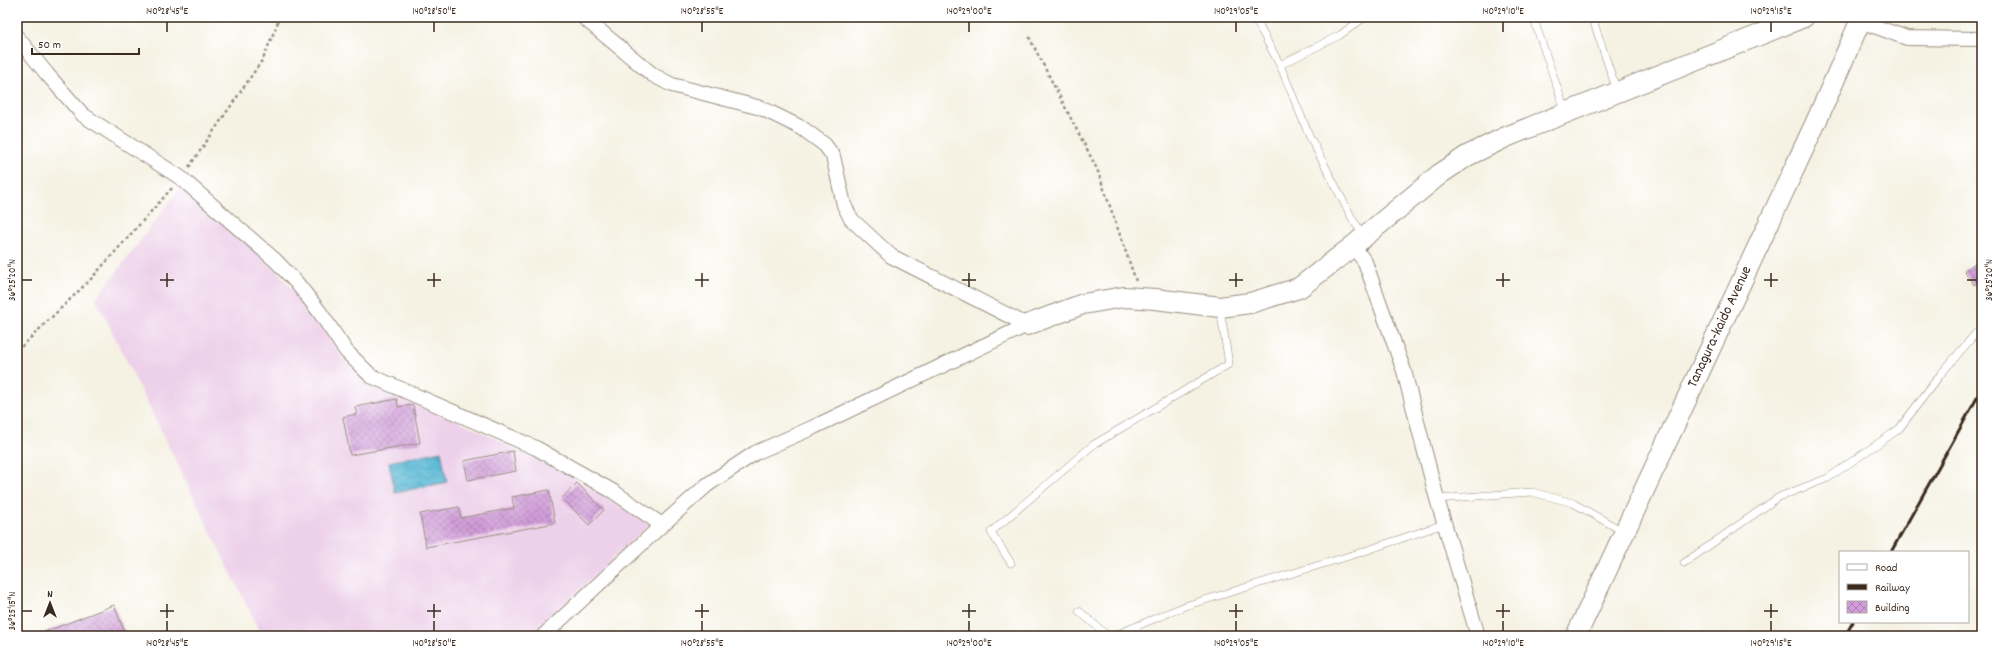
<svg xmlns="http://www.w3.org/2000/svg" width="1999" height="653" font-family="Dekko,sans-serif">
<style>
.built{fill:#edd0e9}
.water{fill:url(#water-waves);stroke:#487079}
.building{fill:url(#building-cross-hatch)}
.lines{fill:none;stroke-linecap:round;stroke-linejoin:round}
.lane-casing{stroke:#988e80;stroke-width:8}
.street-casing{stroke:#988e80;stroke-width:16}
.secondary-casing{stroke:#988e80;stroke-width:22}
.path{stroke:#988e80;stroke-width:2.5;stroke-dasharray:3 3;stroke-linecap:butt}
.lane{stroke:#fff;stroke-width:7}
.street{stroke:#fff;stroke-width:14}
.secondary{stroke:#fff;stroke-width:20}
.rail{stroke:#3b2a1e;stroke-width:3}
.ticks{fill:none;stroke:#3b2a1e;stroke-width:1.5}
.labels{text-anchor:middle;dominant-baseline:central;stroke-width:3.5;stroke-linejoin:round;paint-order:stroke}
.street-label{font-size:15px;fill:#3b2a1e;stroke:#fff}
.neatline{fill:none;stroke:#3b2a1e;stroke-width:1.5}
.ticks-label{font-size:10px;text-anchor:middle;fill:#3b2a1e}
</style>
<defs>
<pattern id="water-waves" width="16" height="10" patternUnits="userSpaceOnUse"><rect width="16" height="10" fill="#55b7d4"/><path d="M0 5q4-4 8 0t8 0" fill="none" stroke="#4895ab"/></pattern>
<pattern id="building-cross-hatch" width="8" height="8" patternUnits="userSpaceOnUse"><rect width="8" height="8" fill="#d19dda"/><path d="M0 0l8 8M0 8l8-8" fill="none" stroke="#ab80b0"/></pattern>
</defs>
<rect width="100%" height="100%" fill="#fff"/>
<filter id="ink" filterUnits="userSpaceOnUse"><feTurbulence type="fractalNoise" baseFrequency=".025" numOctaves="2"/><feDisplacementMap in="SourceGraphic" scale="8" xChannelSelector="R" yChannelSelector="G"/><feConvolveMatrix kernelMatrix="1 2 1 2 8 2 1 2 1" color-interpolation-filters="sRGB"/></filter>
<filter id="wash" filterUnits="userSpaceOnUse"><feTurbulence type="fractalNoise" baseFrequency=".012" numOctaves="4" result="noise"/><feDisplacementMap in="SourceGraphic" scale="16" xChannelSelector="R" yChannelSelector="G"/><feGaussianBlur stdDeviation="0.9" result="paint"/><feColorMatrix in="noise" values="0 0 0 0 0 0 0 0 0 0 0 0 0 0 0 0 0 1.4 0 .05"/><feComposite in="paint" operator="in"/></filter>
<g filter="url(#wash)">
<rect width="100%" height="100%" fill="#f5f2e3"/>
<!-- built -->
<path class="built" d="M 181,187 L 228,224 L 280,274 L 324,328 L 342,358 L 372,382 L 437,410 L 571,476 L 650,524 L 530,636 L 262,636 L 96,299 Z"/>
<!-- water -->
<path class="water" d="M 441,451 L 447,482 L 395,493 L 389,462 Z"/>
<g id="blocks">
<!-- building -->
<g class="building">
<path d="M 1982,258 L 1982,279 L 1974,285 L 1964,271 Z"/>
<path d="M 397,399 L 398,407 L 413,405 L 420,443 L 350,455 L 343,417 L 357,414 L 355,407 Z"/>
<path d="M 513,451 L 516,471 L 468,480 L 464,461 Z"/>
<path d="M 577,483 L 604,510 L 589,525 L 562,498 Z"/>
<path d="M 549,490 L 555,523 L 426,547 L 420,514 L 459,507 L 461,518 L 514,508 L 512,497 Z"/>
<path d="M 114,605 L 126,636 L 37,636 L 37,635 Z"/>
</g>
</g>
</g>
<g filter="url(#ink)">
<use href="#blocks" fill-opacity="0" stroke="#988e80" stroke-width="1"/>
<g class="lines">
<!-- lane casing -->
<g class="lane-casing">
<g id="lane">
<path d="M 1254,17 L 1280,65 L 1309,135 L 1353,220 L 1364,236"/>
<path d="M 1533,17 L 1566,113"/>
<path d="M 1592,17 L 1617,91"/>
<path d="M 1280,65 L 1340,35 L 1365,17"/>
<path d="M 1437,499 L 1532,492 L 1573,503 L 1624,532"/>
<path d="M 1011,563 L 991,532 L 1093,445 L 1229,364 L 1220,309"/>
<path d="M 1684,563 L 1779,497 L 1828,478 L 1899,429 L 1940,375 L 1982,326"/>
<path d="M 1079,611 L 1108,636"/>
<path d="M 1113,636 L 1185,606 L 1359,553 L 1444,524"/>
</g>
</g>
<!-- street casing -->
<g class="street-casing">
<g id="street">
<path d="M 583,17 L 653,75 L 672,85 L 761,108 L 802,128 L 825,145 L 833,156 L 844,205 L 851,219 L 891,256 L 1027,325"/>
<path d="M 1860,21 L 1907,38 L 1982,39"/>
<path d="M 17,37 L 47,74 L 83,115 L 181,178 L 275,260 L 296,282 L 319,311 L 346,351 L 371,376 L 536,448 L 614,492 L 662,525"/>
<path d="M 1353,246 L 1365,262 L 1404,371 L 1437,499 L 1478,636"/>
<path d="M 543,636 L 662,525 L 707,485 L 755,453 L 814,427 L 1027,325"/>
</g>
</g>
<!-- secondary casing -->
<g class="secondary-casing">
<g id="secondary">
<path d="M 1027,325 L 1083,304 L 1124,297 L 1155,299 L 1220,307 L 1250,303 L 1299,288 L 1353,246 L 1440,174 L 1467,156 L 1506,137 L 1804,17"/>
<path id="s1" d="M 1576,636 L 1816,122 L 1862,17"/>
</g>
</g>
<!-- path -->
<g class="path">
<path d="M 1029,37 L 1097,169 L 1136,281"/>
<path d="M 189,167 L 263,59 L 280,17"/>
<path d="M 17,351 L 90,280 L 172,188"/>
<path d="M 1706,632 L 1708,636"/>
</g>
<!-- lane -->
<use href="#lane" class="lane"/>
<!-- street -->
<use href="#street" class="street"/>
<!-- secondary -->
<use href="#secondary" class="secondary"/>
<!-- rail -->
<g class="rail">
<path d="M 1891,552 L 1982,389"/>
<path d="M 1845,636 L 1853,622"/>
</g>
</g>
</g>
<!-- ticks -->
<path class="ticks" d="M 167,22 L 167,32M 434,22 L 434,32M 702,22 L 702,32M 969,22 L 969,32M 1236,22 L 1236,32M 1503,22 L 1503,32M 1771,22 L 1771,32M 167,273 L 167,287M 434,273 L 434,287M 702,273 L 702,287M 969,273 L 969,287M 1236,273 L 1236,287M 1503,273 L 1503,287M 1771,273 L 1771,287M 22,280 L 32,280M 160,280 L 174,280M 427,280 L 441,280M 695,280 L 709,280M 962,280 L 976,280M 1229,280 L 1243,280M 1496,280 L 1510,280M 1764,280 L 1778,280M 1967,280 L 1977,280M 167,604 L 167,618M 434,604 L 434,618M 702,604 L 702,618M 969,604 L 969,618M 1236,604 L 1236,618M 1503,604 L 1503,618M 1771,604 L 1771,618M 22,611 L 32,611M 160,611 L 174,611M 427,611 L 441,611M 695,611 L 709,611M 962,611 L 976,611M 1229,611 L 1243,611M 1496,611 L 1510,611M 1764,611 L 1778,611M 167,621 L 167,631M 434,621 L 434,631M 702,621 L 702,631M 969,621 L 969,631M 1236,621 L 1236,631M 1503,621 L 1503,631M 1771,621 L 1771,631"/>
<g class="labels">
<!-- street labels -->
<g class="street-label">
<text stroke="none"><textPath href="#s1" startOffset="341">Tanagura-kaido Avenue</textPath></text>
</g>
</g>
<!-- margin -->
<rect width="1999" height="653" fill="none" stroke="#fff" stroke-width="44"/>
<!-- legend -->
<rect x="1839" y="551" width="130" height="72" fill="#ffffff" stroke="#b1aaa5"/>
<rect x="1847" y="564" width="20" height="6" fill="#ffffff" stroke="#b1aaa5"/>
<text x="1875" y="571" font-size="12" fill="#3b2a1e">Road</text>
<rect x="1847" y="584" width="20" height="6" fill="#3b2a1e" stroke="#b1aaa5"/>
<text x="1875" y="591" font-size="12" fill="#3b2a1e">Railway</text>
<rect x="1847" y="601" width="20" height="12" fill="url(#building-cross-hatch)" stroke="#b1aaa5"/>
<text x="1875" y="611" font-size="12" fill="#3b2a1e">Building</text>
<!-- north arrow -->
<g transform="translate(50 603)" stroke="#ffffff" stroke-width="3" paint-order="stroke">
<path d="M0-3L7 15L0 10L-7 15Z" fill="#3b2a1e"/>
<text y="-6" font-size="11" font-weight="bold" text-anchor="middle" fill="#3b2a1e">N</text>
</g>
<!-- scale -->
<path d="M32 48v6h107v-6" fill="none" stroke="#3b2a1e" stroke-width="2"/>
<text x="38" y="48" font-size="12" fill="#3b2a1e" stroke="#ffffff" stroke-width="3" paint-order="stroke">50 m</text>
<rect x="22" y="22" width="1955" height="609" class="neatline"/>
<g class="ticks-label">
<text x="167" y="14">140°28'45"E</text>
<text x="434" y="14">140°28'50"E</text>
<text x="702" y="14">140°28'55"E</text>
<text x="969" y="14">140°29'00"E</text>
<text x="1236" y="14">140°29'05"E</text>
<text x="1503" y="14">140°29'10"E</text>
<text x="1771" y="14">140°29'15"E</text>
<text transform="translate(11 280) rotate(-90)" y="4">36°25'20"N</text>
<text transform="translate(1988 280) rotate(-90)" y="4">36°25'20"N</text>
<text transform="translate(11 611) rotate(-90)" y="4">36°25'15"N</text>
<text x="167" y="646">140°28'45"E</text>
<text x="434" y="646">140°28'50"E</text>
<text x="702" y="646">140°28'55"E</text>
<text x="969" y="646">140°29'00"E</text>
<text x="1236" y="646">140°29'05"E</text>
<text x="1503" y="646">140°29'10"E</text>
<text x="1771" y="646">140°29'15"E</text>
</g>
</svg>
